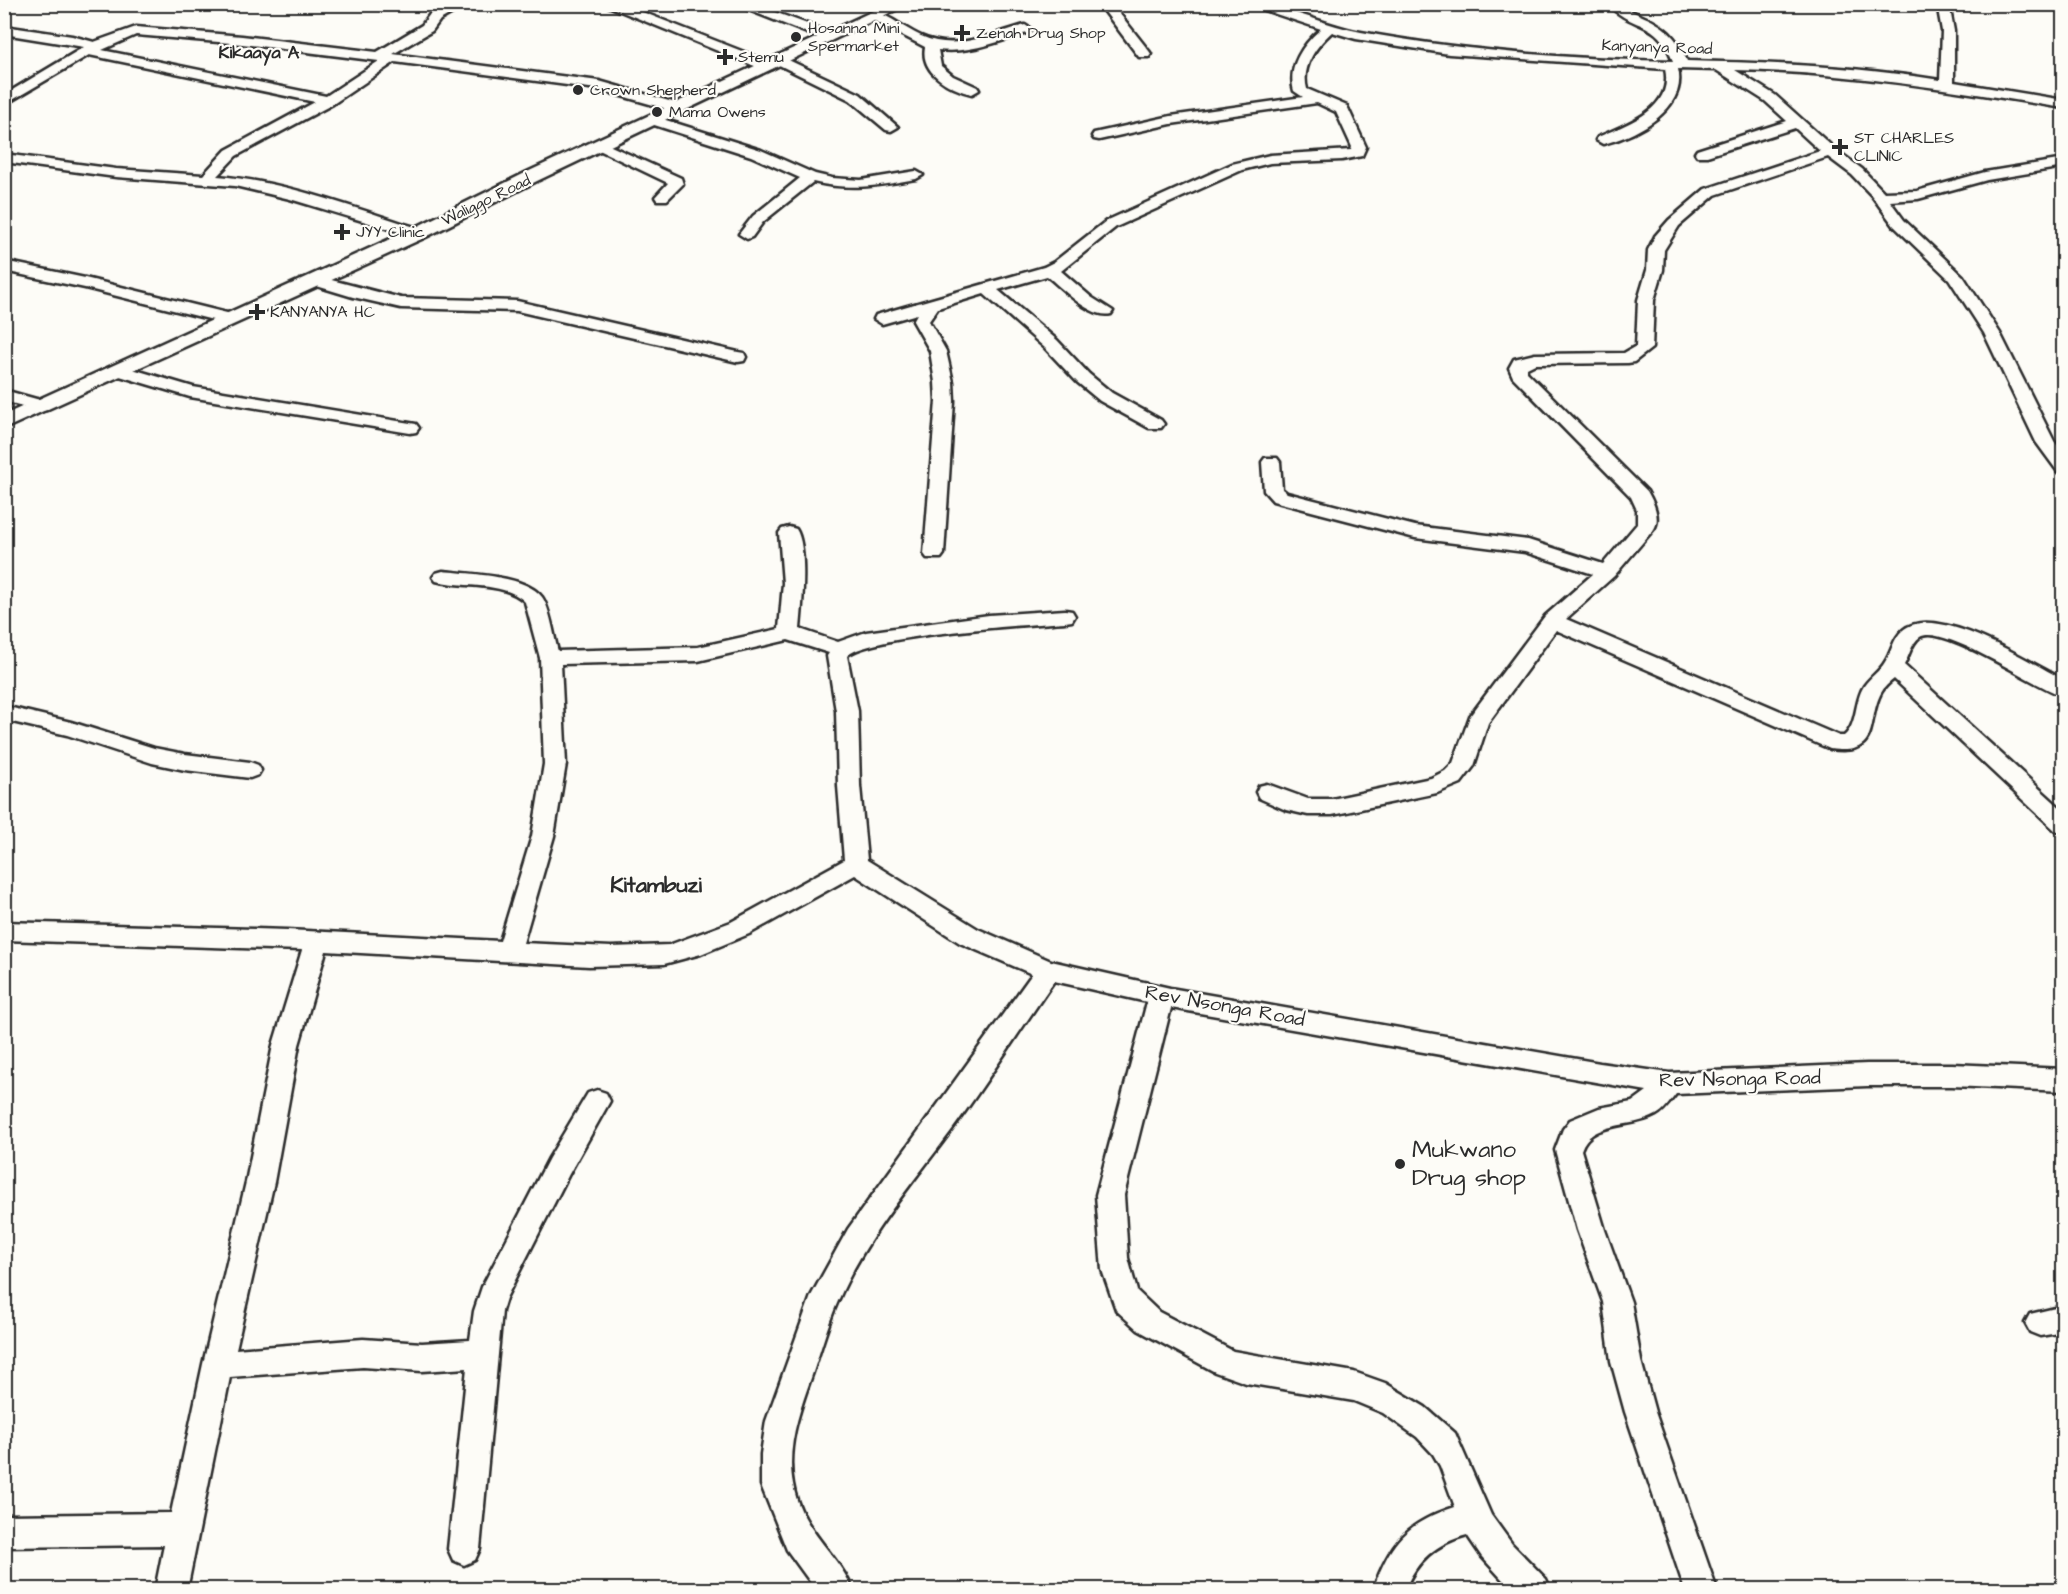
<svg xmlns="http://www.w3.org/2000/svg" width="2068" height="1594" font-family="'Architects Daughter',sans-serif">
<style>
.lines{fill:none;stroke-linecap:round;stroke-linejoin:round}
.minor-casing{stroke:#2b2b2b;stroke-width:5}
.tertiary-casing{stroke:#2b2b2b;stroke-width:5}
.minor{fill:#fdfcf7;fill-rule:evenodd}
.tertiary{fill:#fdfcf7;fill-rule:evenodd}
.poi-dot{fill:#2b2b2b;stroke:#fdfcf7;stroke-width:2}
.labels{text-anchor:middle;dominant-baseline:central;stroke-width:4.5;stroke-linejoin:round;paint-order:stroke}
.far-poi-label{font-size:16px;fill:#2b2b2b;stroke:#fdfcf7;text-anchor:start}
.far-street-label{font-size:16px;fill:#2b2b2b;stroke:#fdfcf7}
.far-quarter-label{font-size:18px;font-weight:bold;fill:#2b2b2b;stroke:#fdfcf7}
.street-label{font-size:20px;fill:#2b2b2b;stroke:#fdfcf7}
.quarter-label{font-size:22px;font-weight:bold;fill:#2b2b2b;stroke:#fdfcf7}
.near-poi-label{font-size:24px;fill:#2b2b2b;stroke:#fdfcf7;text-anchor:start}
</style>
<rect width="100%" height="100%" fill="#fdfcf7"/>
<filter id="ink" filterUnits="userSpaceOnUse"><feTurbulence type="fractalNoise" baseFrequency=".0167" numOctaves="2"/><feDisplacementMap in="SourceGraphic" scale="12" xChannelSelector="R" yChannelSelector="G"/><feConvolveMatrix kernelMatrix="1 2 1 2 8 2 1 2 1" color-interpolation-filters="sRGB"/></filter>
<g filter="url(#ink)">
<g class="lines">
<!-- minor casing -->
<g class="minor-casing">
<g id="minor">
<path d="M 451,4 L 468,4 L 440,20 L 432,31 L 393,54 L 599,81 L 683,105 L 685,108 L 678,112 L 597,89 L 395,62 L 333,104 L 236,156 L 217,176 C 285,181 359,210 424,230 L 427,233 L 419,238 L 290,199 L 235,186 L 116,177 L 4,162 L 4,154 L 116,169 L 203,175 L 226,150 L 315,102 L 89,55 L 4,105 L 4,95 L 84,47 L 4,34 L 4,26 L 72,36 L 94,42 L 136,27 L 242,36 L 377,52 L 422,25 L 430,14 ZM 136,35 L 242,44 L 379,61 L 326,96 L 102,50 Z"/>
<path d="M 603,4 L 622,4 L 772,63 L 774,66 L 772,69 L 762,69 Z"/>
<path d="M 733,4 L 752,4 L 835,34 L 836,37 L 830,41 L 825,40 Z"/>
<path d="M 1099,4 L 1112,4 L 1149,51 L 1151,54 L 1149,57 L 1139,57 Z"/>
<path d="M 1246,4 C 1286,4 1322,25 1361,32 C 1463,51 1569,59 1673,61 C 1656,16 1633,32 1608,4 C 1623,4 1626,9 1640,15 C 1664,25 1677,36 1687,61 C 1772,63 1856,66 1940,80 L 1942,31 L 1937,4 L 1949,4 L 1954,31 L 1954,82 L 2064,100 L 2064,108 C 1954,90 1846,72 1735,70 L 1775,95 L 1835,149 L 1862,169 L 1884,192 L 1917,191 L 1985,172 L 2064,159 L 2064,167 L 1987,180 L 1918,199 L 1890,201 L 1904,220 L 1963,276 L 2000,333 L 2054,441 L 2064,455 L 2064,473 L 2058,472 L 2036,442 L 1984,333 L 1949,279 L 1894,226 L 1872,196 L 1852,175 L 1828,157 L 1715,195 L 1679,226 L 1664,250 L 1663,270 L 1654,300 L 1652,348 L 1634,362 L 1628,363 L 1535,364 L 1527,368 L 1527,372 L 1647,491 C 1653,501 1661,518 1654,529 L 1614,576 L 1566,619 L 1839,736 L 1844,736 C 1858,724 1854,701 1864,686 C 1870,677 1880,671 1885,662 C 1892,652 1893,638 1903,630 C 1936,602 2031,663 2064,680 L 2064,696 C 2036,688 1943,623 1920,637 C 1911,643 1909,657 1904,665 L 2064,811 L 2064,833 L 2056,831 L 1894,679 C 1889,683 1884,687 1881,693 C 1866,720 1882,757 1830,749 L 1556,630 L 1488,723 L 1474,766 L 1461,783 L 1437,793 L 1332,815 L 1308,815 L 1286,810 L 1259,798 L 1256,792 L 1259,786 L 1267,784 L 1308,799 L 1332,799 L 1431,778 L 1445,771 L 1453,763 L 1470,716 L 1545,616 L 1593,574 L 1525,552 L 1415,538 L 1273,501 L 1264,491 L 1262,462 L 1265,458 L 1277,458 L 1280,462 L 1282,489 L 1287,493 L 1415,526 L 1528,540 L 1603,564 L 1637,524 L 1637,510 L 1631,497 L 1513,377 L 1509,368 L 1514,359 L 1535,354 L 1624,353 L 1636,346 L 1638,300 L 1647,270 L 1648,250 L 1655,236 L 1669,220 L 1705,189 L 1820,151 L 1795,128 L 1707,156 L 1697,156 L 1695,153 L 1697,150 L 1787,121 L 1765,101 L 1716,70 L 1678,69 C 1688,109 1636,136 1603,144 L 1596,140 L 1598,137 C 1628,124 1674,109 1665,69 L 1449,54 L 1356,39 L 1332,32 C 1316,46 1301,67 1307,89 L 1347,106 L 1366,147 L 1362,156 L 1342,160 L 1270,163 L 1242,170 L 1116,227 L 1061,271 L 1091,297 L 1113,311 L 1111,314 C 1091,319 1062,288 1047,276 L 998,290 L 1057,340 L 1089,374 L 1112,393 L 1161,420 L 1164,424 L 1161,428 L 1149,428 L 1100,401 L 1077,382 L 1045,348 L 984,294 L 938,308 L 929,321 L 946,351 L 953,382 L 954,401 L 944,554 L 941,558 L 927,558 L 924,554 L 936,401 L 935,382 L 930,351 L 913,321 L 917,314 L 882,324 L 874,319 L 876,315 L 1044,267 L 1054,262 L 1106,221 L 1232,164 L 1270,155 L 1351,150 L 1352,147 L 1336,112 L 1317,103 L 1171,124 L 1099,140 L 1094,139 L 1092,136 L 1094,133 L 1171,116 L 1303,97 L 1294,91 C 1287,67 1303,44 1321,29 Z"/>
<path d="M 875,12 C 891,16 905,29 921,36 C 956,52 991,34 1025,25 L 1031,29 L 1030,32 C 1000,41 969,54 938,50 L 941,66 L 953,76 L 977,87 L 979,90 L 972,94 C 950,89 920,73 925,47 L 871,19 L 869,16 Z"/>
<path d="M 780,56 L 860,94 L 898,127 L 891,131 L 886,130 L 850,100 L 775,63 L 773,60 L 775,57 Z"/>
<path d="M 653,116 L 761,150 L 815,174 L 832,178 L 861,180 L 916,171 L 923,175 L 916,179 C 877,186 852,191 813,182 L 763,222 L 752,237 L 747,239 L 739,234 L 753,216 L 800,178 L 751,156 L 648,123 L 646,120 L 648,117 Z"/>
<path d="M 600,141 L 681,178 L 683,184 L 667,200 L 657,200 L 655,197 L 668,183 L 595,148 L 593,145 Z"/>
<path d="M 4,261 L 85,278 L 235,315 L 237,319 L 229,324 L 85,288 L 4,271 Z"/>
<path d="M 316,276 L 401,298 L 517,301 L 738,352 L 744,353 L 746,357 L 744,361 L 738,362 L 517,311 L 401,308 L 353,297 L 310,284 L 308,281 L 310,278 Z"/>
<path d="M 119,365 L 193,387 L 410,423 L 416,424 L 419,428 L 416,432 L 410,433 L 190,397 L 113,374 L 110,370 L 113,366 Z"/>
<path d="M 4,390 L 47,402 L 50,406 L 47,410 L 41,411 L 4,401 Z"/>
<path d="M 789,527 L 796,529 C 808,547 802,607 800,629 L 838,642 L 866,632 L 989,615 L 1065,610 L 1072,611 L 1075,616 L 1072,621 L 1065,622 C 1027,625 869,635 847,656 L 858,711 L 860,786 L 867,860 L 978,929 L 1051,961 L 1170,988 L 1600,1063 L 1669,1073 L 1867,1064 L 1952,1064 L 2064,1069 L 2064,1091 L 1952,1086 L 1867,1086 L 1676,1094 C 1670,1102 1664,1111 1656,1115 C 1632,1129 1591,1120 1581,1150 L 1605,1230 L 1631,1302 L 1641,1361 L 1655,1412 L 1717,1590 L 1685,1590 L 1625,1412 L 1611,1361 L 1603,1302 L 1577,1230 L 1555,1150 L 1563,1129 L 1570,1120 L 1599,1108 L 1632,1102 L 1647,1091 L 1171,1008 L 1124,1195 L 1128,1258 L 1137,1291 L 1159,1312 L 1233,1351 L 1354,1372 L 1385,1383 L 1425,1407 L 1455,1433 L 1491,1515 L 1512,1544 L 1546,1579 L 1551,1590 L 1512,1590 L 1482,1557 L 1467,1535 C 1437,1543 1416,1560 1405,1590 L 1373,1590 C 1390,1542 1406,1523 1455,1507 L 1440,1466 L 1433,1454 L 1417,1437 L 1383,1413 L 1354,1401 L 1246,1383 L 1215,1372 L 1138,1330 L 1116,1310 L 1102,1270 L 1096,1195 L 1147,1002 L 1054,981 C 1022,1027 992,1074 959,1120 C 917,1178 867,1234 838,1301 C 827,1325 820,1353 811,1378 C 799,1412 786,1448 793,1484 C 800,1529 837,1552 853,1590 L 816,1590 L 787,1550 L 761,1485 L 761,1454 L 766,1421 L 811,1296 L 848,1229 L 1032,974 L 960,943 L 855,875 L 749,934 L 701,954 L 664,964 L 589,966 L 326,951 L 299,1045 L 274,1182 L 236,1349 L 363,1339 L 422,1343 L 470,1340 L 474,1311 L 482,1287 L 549,1158 L 588,1093 L 597,1090 L 606,1093 L 610,1101 L 569,1174 L 506,1298 L 502,1311 L 480,1549 L 475,1560 L 464,1565 L 453,1560 L 448,1549 L 467,1368 L 422,1371 L 363,1367 L 230,1377 L 187,1590 L 155,1590 L 164,1545 L 4,1547 L 4,1515 L 171,1513 L 203,1364 L 246,1182 L 273,1045 L 302,950 L 4,940 L 4,922 L 287,930 L 500,941 L 532,836 L 544,764 L 540,658 L 525,602 C 504,581 463,588 436,581 L 433,577 L 436,573 L 443,571 C 469,574 526,575 542,597 C 550,608 554,637 558,651 L 698,647 L 779,629 L 783,583 L 779,533 L 782,529 ZM 788,640 L 829,653 L 827,656 L 836,711 L 838,786 L 844,860 L 731,922 L 669,945 L 611,947 L 523,943 L 554,836 L 566,764 L 561,664 L 698,661 Z"/>
<path d="M 4,706 L 71,722 L 154,748 L 185,754 L 250,762 L 258,765 L 261,770 L 258,775 L 250,778 L 185,770 L 152,763 L 67,735 L 4,720 Z"/>
<path d="M 2064,1306 L 2064,1332 L 2040,1336 L 2030,1332 L 2025,1323 L 2030,1314 Z"/>
</g>
</g>
<!-- tertiary casing -->
<g class="tertiary-casing">
<path id="tertiary" d="M 888,4 L 908,4 L 537,181 L 426,237 L 4,429 L 4,415 L 412,229 L 525,173 Z"/>
</g>
<!-- minor -->
<use href="#minor" class="minor"/>
<!-- tertiary -->
<use href="#tertiary" class="tertiary"/>
</g>
</g>
<!-- markers -->
<g class="poi-dot">
<path d="M959 24h6v6h6v6h-6v6h-6v-6h-6v-6h6z"/>
<circle cx="796" cy="37" r="6"/>
<path d="M722 48h6v6h6v6h-6v6h-6v-6h-6v-6h6z"/>
<circle cx="578" cy="90" r="6"/>
<circle cx="657" cy="112" r="6"/>
<path d="M1837 138h6v6h6v6h-6v6h-6v-6h-6v-6h6z"/>
<path d="M339 223h6v6h6v6h-6v6h-6v-6h-6v-6h6z"/>
<path d="M254 303h6v6h6v6h-6v6h-6v-6h-6v-6h6z"/>
<circle cx="1400" cy="1164" r="6"/>
</g>
<g class="labels">
<!-- far-poi labels -->
<g class="far-poi-label">
<text x="808" y="28">Hosanna Mini<tspan x="808" dy="18">Spermarket</tspan></text>
<text x="976" y="33">Zenah Drug Shop</text>
<text x="738" y="57">Stemu</text>
<text x="590" y="90">Crown Shepherd</text>
<text x="669" y="112">Mama Owens</text>
<text x="1854" y="138">ST CHARLES<tspan x="1854" dy="18">CLINIC</tspan></text>
<text x="356" y="232">JYY Clinic</text>
<text x="270" y="312">KANYANYA HC</text>
</g>
<!-- far-street labels -->
<g class="far-street-label">
<text transform="translate(1657 47) rotate(2)">Kanyanya Road</text>
<text transform="translate(486 200) rotate(-26)">Waliggo Road</text>
</g>
<!-- far-quarter labels -->
<g class="far-quarter-label">
<text x="259" y="52">Kikaaya A</text>
</g>
<!-- street labels -->
<g class="street-label">
<text transform="translate(1225 1006) rotate(10)">Rev Nsonga Road</text>
<text transform="translate(1740 1079) rotate(-1)">Rev Nsonga Road</text>
</g>
<!-- quarter labels -->
<g class="quarter-label">
<text x="656" y="885">Kitambuzi</text>
</g>
<!-- near-poi labels -->
<g class="near-poi-label">
<text x="1412" y="1150">Mukwano<tspan x="1412" dy="28">Drug shop</tspan></text>
</g>
</g>
<!-- margin -->
<rect width="2068" height="1594" fill="none" stroke="#fdfcf7" stroke-width="24"/>
<rect x="12" y="12" width="2044" height="1570" fill="none" stroke="#2b2b2b" stroke-width="2" filter="url(#ink)"/>
</svg>
